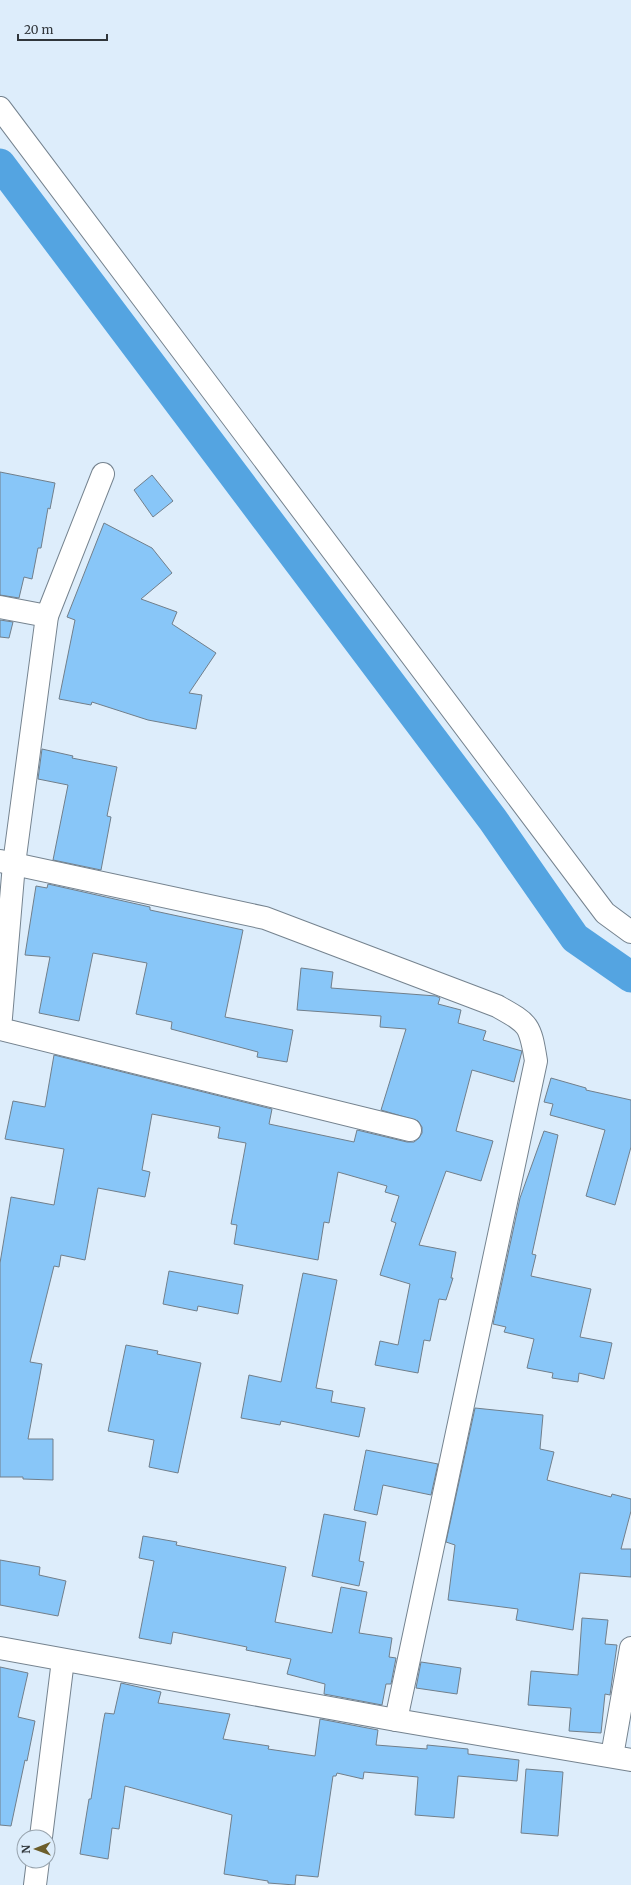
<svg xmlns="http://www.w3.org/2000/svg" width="631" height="1885" font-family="Merriweather,serif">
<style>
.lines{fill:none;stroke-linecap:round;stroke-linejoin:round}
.canal{stroke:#54a4e1;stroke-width:31}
.building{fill:#88c6f8;stroke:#717f8b}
.minor-casing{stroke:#75838f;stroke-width:24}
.tertiary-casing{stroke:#75838f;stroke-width:24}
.minor{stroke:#fff;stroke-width:22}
.tertiary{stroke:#fff;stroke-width:22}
</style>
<rect width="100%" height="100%" fill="#ddedfb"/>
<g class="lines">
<!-- canal -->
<path class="canal" d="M 0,164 L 493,820 L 575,938 L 631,977"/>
</g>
<!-- building -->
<g class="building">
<path d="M 0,472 L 55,483 L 50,509 L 48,508 L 41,548 L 38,548 L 32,579 L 24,577 L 19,598 L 0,595 Z"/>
<path d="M 152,475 L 173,501 L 153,517 L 134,490 Z"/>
<path d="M 104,523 L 152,548 L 172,573 L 141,599 L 177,612 L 172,624 L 216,653 L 189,693 L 202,695 L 196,729 L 148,720 L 92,702 L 91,705 L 59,699 L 75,620 L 67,617 Z"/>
<path d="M 0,620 L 13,622 L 9,638 L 0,637 Z"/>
<path d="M 42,749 L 73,756 L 72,758 L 117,767 L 107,816 L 111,817 L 101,870 L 53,860 L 68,785 L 38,779 Z"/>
<path d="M 48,884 L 150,907 L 150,910 L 243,930 L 225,1017 L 293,1030 L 287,1062 L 257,1057 L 258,1052 L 171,1029 L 172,1022 L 136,1014 L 147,963 L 93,953 L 79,1021 L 39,1013 L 50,957 L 25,955 L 36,886 L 47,888 Z"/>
<path d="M 301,968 L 333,972 L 331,988 L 436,996 L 440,998 L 438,1004 L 461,1010 L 458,1023 L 486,1031 L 483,1040 L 522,1051 L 514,1082 L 472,1070 L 456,1131 L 493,1141 L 481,1181 L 446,1171 L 419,1245 L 456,1252 L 451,1278 L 453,1278 L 446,1300 L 439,1299 L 430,1341 L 424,1340 L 418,1373 L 375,1365 L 380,1341 L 398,1345 L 410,1284 L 380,1275 L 396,1223 L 391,1221 L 399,1196 L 385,1192 L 387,1186 L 338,1172 L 329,1223 L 324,1222 L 318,1260 L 234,1244 L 237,1225 L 231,1224 L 246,1143 L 218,1138 L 220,1127 L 152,1114 L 142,1170 L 150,1172 L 145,1197 L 98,1188 L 85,1260 L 61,1255 L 59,1267 L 54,1266 L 30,1362 L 42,1364 L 28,1439 L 53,1439 L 53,1480 L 23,1479 L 23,1477 L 0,1477 L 0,1263 L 11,1197 L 54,1205 L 64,1149 L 5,1139 L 13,1101 L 45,1107 L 54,1055 L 272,1109 L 269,1124 L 354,1142 L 357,1130 L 407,1142 L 414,1142 L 419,1138 L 422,1133 L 422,1127 L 418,1121 L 381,1110 L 406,1029 L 380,1027 L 381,1016 L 297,1010 Z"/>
<path d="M 551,1078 L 586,1088 L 586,1090 L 631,1100 L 631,1147 L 615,1205 L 586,1196 L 605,1130 L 550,1115 L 553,1104 L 544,1102 Z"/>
<path d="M 544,1131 L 558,1135 L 532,1254 L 536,1255 L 531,1276 L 591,1289 L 580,1337 L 612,1343 L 604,1379 L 579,1373 L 578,1382 L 552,1378 L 553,1373 L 527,1368 L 534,1339 L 504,1332 L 506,1327 L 493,1324 L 520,1198 Z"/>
<path d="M 169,1271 L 243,1285 L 238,1314 L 198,1306 L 197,1311 L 163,1304 Z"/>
<path d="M 303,1273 L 337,1280 L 316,1388 L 333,1391 L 331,1402 L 365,1408 L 359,1437 L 281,1421 L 280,1425 L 241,1418 L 249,1375 L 281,1382 Z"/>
<path d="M 126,1345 L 158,1351 L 157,1354 L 201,1363 L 178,1473 L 149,1467 L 154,1440 L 108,1431 Z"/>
<path d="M 475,1408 L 543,1415 L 540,1449 L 554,1452 L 547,1480 L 611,1497 L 612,1494 L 631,1499 L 631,1511 L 621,1549 L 631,1549 L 631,1577 L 580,1573 L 573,1630 L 516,1620 L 518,1609 L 448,1600 L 455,1545 L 446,1542 Z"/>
<path d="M 366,1450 L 438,1464 L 431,1495 L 383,1485 L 377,1515 L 354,1510 Z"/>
<path d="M 324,1514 L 366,1522 L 359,1561 L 364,1562 L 359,1586 L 312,1576 Z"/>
<path d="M 143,1536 L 177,1542 L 176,1545 L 286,1567 L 275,1622 L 332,1633 L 341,1587 L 367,1592 L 359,1633 L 392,1638 L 389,1657 L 396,1658 L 391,1684 L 386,1684 L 382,1705 L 324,1694 L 325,1684 L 287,1674 L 291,1659 L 246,1650 L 247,1647 L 173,1632 L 171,1644 L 139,1638 L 154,1561 L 139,1558 Z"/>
<path d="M 0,1560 L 40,1567 L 39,1575 L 66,1581 L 58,1616 L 0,1605 Z"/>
<path d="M 582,1618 L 608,1620 L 605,1644 L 617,1645 L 610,1695 L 605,1694 L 601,1733 L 569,1731 L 571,1708 L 528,1705 L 531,1671 L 578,1675 Z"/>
<path d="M 421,1662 L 461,1668 L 457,1694 L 416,1688 Z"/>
<path d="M 0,1667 L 28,1673 L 18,1717 L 35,1721 L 27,1761 L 25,1760 L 11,1826 L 0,1825 Z"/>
<path d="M 121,1683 L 161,1692 L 158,1703 L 230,1714 L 223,1739 L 269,1746 L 268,1749 L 315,1756 L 320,1719 L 378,1730 L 376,1745 L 427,1749 L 427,1745 L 468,1749 L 468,1754 L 519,1760 L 517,1781 L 458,1776 L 454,1818 L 415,1815 L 418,1777 L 364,1772 L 363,1779 L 337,1773 L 336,1776 L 333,1776 L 318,1877 L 296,1875 L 295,1885 L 268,1883 L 268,1881 L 224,1874 L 232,1815 L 125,1786 L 119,1829 L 112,1828 L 108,1859 L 80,1854 L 89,1799 L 91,1799 L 103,1723 L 105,1713 L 114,1714 Z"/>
<path d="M 526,1769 L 563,1772 L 558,1836 L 521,1833 Z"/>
</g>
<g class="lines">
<!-- minor casing -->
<g class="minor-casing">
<g id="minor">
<path d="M 103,474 L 47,616 L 14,864 L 0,1029 L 410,1130"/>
<path d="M 0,607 L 47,616"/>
<path d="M 0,861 L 265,918 L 497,1006 C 529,1024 530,1024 536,1061 L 396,1720"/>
<path d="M 0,1648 L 396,1720 L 631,1760"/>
<path d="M 612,1756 L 631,1648"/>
<path d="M 41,1837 L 63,1660"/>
<path d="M 35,1885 L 38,1861"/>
</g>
</g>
<!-- tertiary casing -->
<g class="tertiary-casing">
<path id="tertiary" d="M 0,108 L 605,913 L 631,932"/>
</g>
<!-- minor -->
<use href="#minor" class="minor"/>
<!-- tertiary -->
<use href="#tertiary" class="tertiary"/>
</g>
<!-- north arrow -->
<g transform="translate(36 1849) rotate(269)"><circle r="19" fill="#ddedfb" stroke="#98a4ae"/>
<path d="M0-3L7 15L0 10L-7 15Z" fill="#6c5e2b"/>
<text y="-6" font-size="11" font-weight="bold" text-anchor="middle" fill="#30363b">N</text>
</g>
<!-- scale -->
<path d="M18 34v6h89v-6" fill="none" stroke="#30363b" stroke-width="2"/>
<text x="24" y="34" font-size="12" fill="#30363b" stroke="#ddedfb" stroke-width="3" paint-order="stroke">20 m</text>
</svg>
